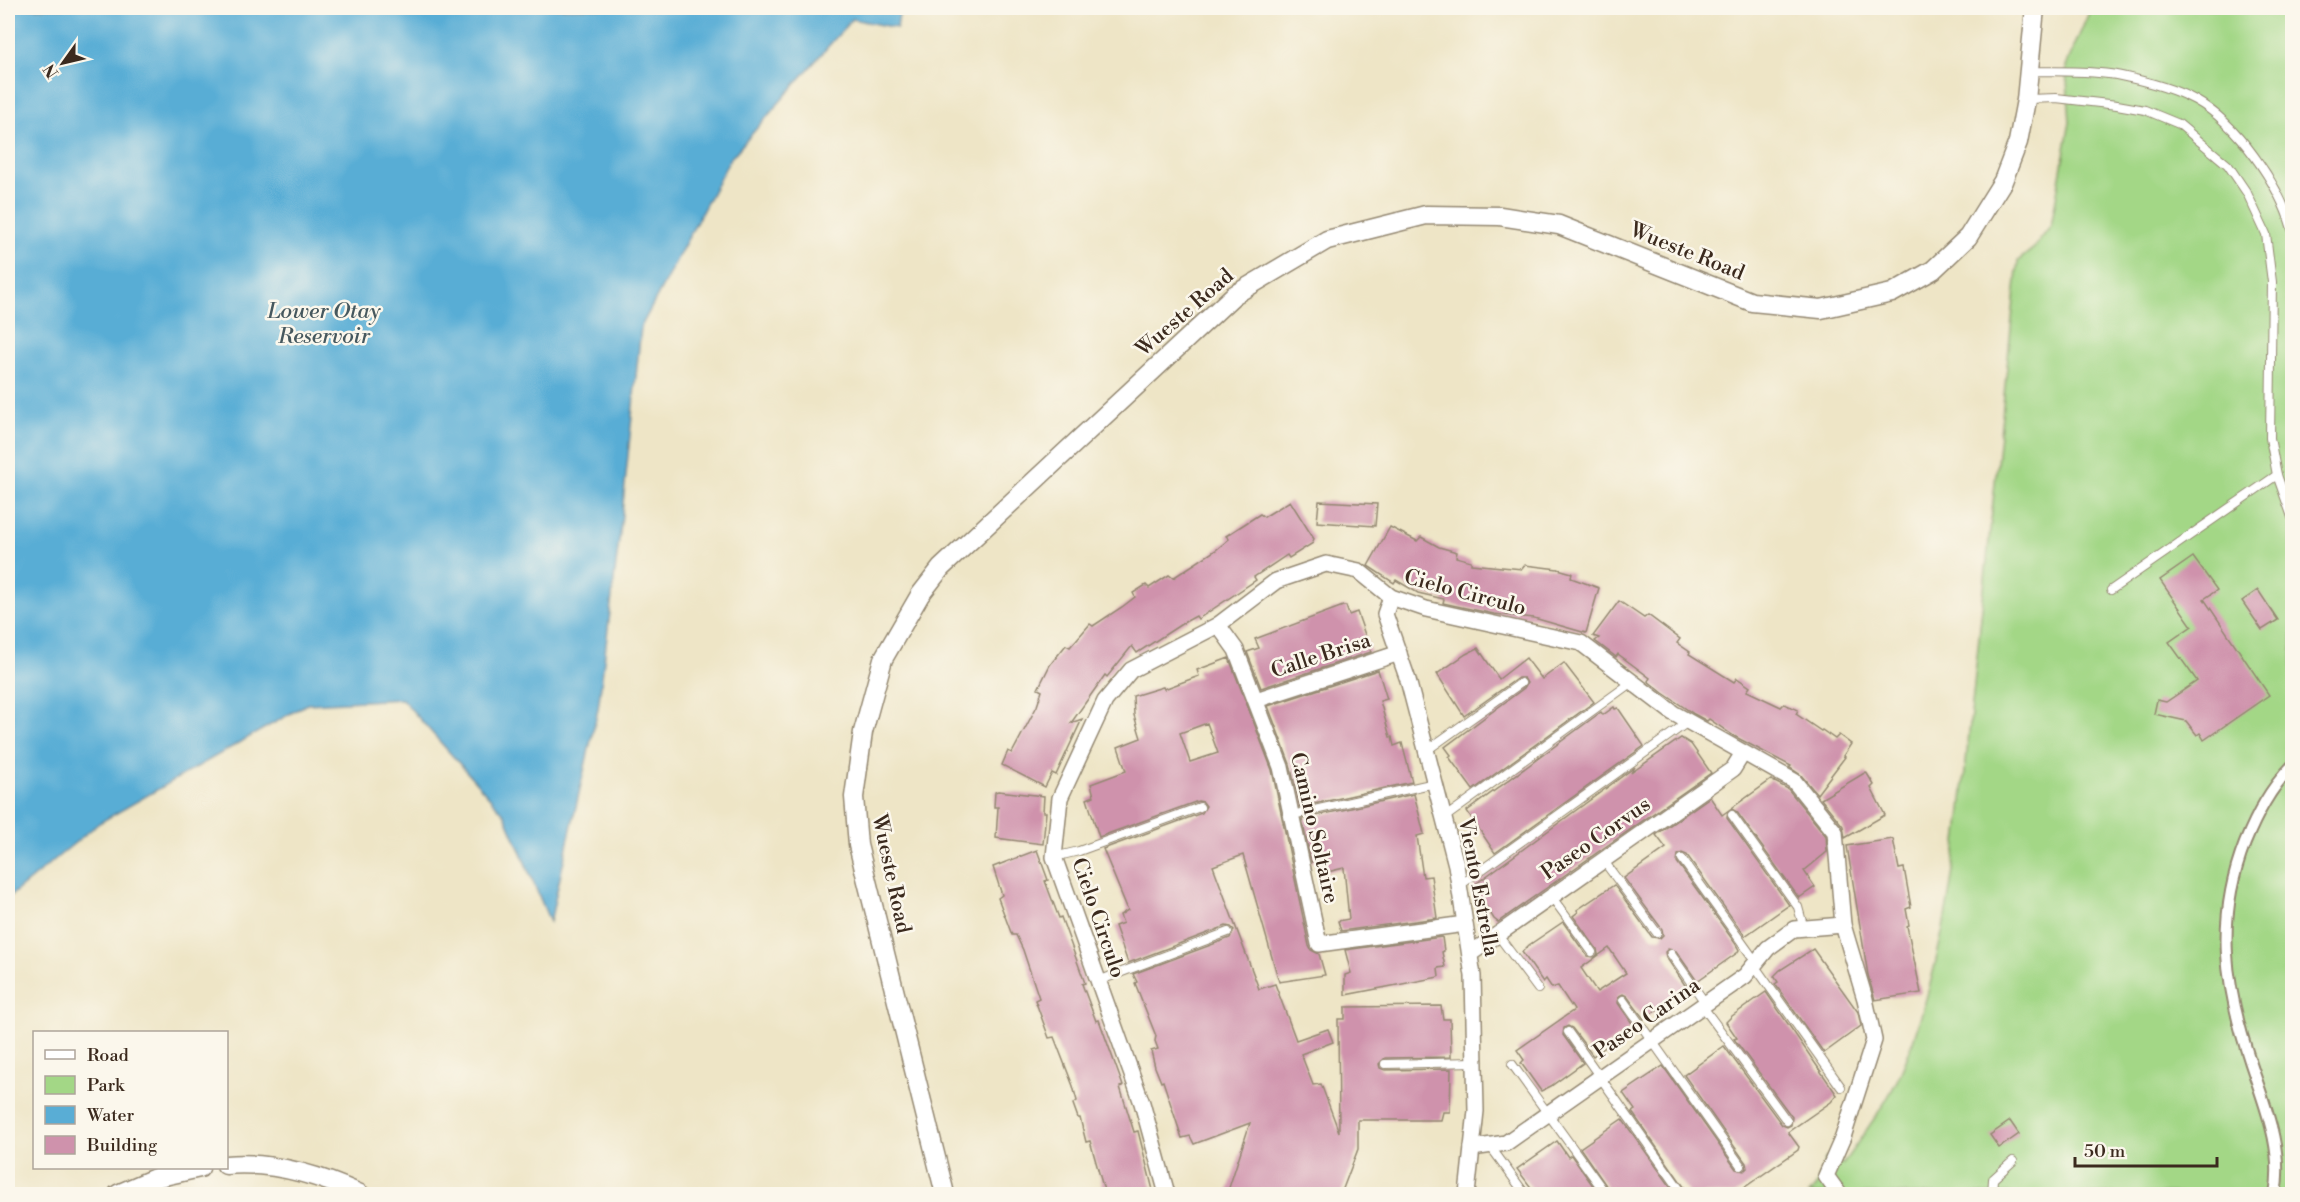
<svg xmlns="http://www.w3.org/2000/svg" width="2300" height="1202" font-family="'Libre Bodoni',serif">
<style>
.green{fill:#a3d786;stroke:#6f8052;stroke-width:1.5}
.water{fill:#59add5;stroke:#4a6c7a;stroke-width:1.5}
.building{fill:#cf92ac;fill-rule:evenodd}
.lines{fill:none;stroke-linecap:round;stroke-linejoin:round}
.service-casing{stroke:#948872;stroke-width:10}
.pedestrian-casing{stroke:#948872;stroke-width:14}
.minor-casing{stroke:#948872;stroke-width:18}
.tertiary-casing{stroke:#948872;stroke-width:21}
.service{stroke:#fff;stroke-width:8}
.pedestrian{stroke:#fff;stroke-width:10}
.minor{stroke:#fff;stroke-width:15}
.tertiary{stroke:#fff;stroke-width:18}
.labels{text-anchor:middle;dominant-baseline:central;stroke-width:5;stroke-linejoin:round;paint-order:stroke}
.street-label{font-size:21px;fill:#3b2a1e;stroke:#fbf7ec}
.water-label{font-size:22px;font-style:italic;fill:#46585e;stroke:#fbf7ec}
</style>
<rect width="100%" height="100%" fill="#fbf7ec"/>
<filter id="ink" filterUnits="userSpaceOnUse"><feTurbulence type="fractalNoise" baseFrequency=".0167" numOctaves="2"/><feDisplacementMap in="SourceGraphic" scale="12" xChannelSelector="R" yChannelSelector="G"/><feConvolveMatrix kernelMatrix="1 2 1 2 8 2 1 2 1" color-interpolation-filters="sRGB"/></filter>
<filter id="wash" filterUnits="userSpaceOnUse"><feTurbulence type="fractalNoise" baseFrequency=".008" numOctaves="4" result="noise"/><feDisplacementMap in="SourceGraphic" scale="24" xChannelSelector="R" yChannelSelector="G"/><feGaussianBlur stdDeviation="1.35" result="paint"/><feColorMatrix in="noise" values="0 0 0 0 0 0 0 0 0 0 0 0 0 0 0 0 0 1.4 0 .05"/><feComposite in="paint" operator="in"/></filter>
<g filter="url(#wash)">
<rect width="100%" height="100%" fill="#eee5c6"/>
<!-- green -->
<path class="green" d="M 2091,8 L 2292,8 L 2292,1194 L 1809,1194 L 1816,1186 L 1826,1157 L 1843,1164 C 1864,1132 1891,1099 1905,1063 C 1936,982 1951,896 1961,810 L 2018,261 L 2034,248 L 2051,226 L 2070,122 L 2066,66 Z"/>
<!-- water -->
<path class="water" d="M 8,8 L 900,8 L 897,28 L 852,19 L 730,159 L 641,327 L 621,524 L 598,709 L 550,922 L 505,815 L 402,699 L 307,704 L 99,823 L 8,898 Z"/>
<g id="blocks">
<!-- building -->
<g class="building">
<path d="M 1290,501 L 1314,539 L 1312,541 L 1313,543 L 1289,558 L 1287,555 L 1254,577 L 1256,580 L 1198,619 L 1196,616 L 1183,623 L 1137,653 L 1132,646 L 1107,677 L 1105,675 L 1071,723 L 1082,719 L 1056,775 L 1052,773 L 1045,787 L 1002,765 L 1008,751 L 1012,753 L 1037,706 L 1042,691 L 1038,689 L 1050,665 L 1066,645 L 1070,647 L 1090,624 L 1093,626 L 1122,607 L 1135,597 L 1133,593 L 1146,585 L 1149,588 L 1169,575 L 1173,578 L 1216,550 L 1229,539 L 1226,536 L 1260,514 L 1264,517 Z"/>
<path d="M 1319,501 L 1377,504 L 1375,526 L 1317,522 Z"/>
<path d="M 1390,527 L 1417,541 L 1421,537 L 1439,547 L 1457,552 L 1456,557 L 1471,561 L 1471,564 L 1522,569 L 1525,565 L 1558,569 L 1572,573 L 1571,578 L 1599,588 L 1586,633 L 1534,618 L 1494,614 L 1443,603 L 1444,599 L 1418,593 L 1396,580 L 1394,583 L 1368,566 Z"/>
<path d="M 2193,557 L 2217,590 L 2204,599 L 2269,695 L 2204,740 L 2200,733 L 2197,735 L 2186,721 L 2154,714 L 2157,700 L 2166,702 L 2197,681 L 2169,642 L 2192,626 L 2160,580 Z"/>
<path d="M 2258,590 L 2278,620 L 2262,630 L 2242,601 Z"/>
<path d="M 1619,601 L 1644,618 L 1648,615 L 1680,639 L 1677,643 L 1690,652 L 1689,654 L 1734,682 L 1737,678 L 1750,687 L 1747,691 L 1781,707 L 1784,704 L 1798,710 L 1796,714 L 1821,731 L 1822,730 L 1835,739 L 1839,735 L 1851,744 L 1843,756 L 1845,757 L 1817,794 L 1801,775 L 1789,767 L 1791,766 L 1734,736 L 1709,719 L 1707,721 L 1694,714 L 1663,693 L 1648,681 L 1650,678 L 1618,654 L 1616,657 L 1595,641 L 1599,638 L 1593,636 Z"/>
<path d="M 1343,606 L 1346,606 L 1349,615 L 1357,612 L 1371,652 L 1261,688 L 1247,652 L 1259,648 L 1255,639 Z"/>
<path d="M 1478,648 L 1499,679 L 1526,658 L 1542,679 L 1564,663 L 1594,702 L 1473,790 L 1449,757 L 1451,755 L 1445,747 L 1524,688 L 1527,683 L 1524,678 L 1518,678 L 1464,716 L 1437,674 L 1466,654 Z"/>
<path d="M 1229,658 L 1272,770 L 1309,946 L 1311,950 L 1319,954 L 1325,975 L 1279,982 L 1243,855 L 1213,866 L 1259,989 L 1275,984 L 1296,1040 L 1328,1029 L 1333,1042 L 1301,1054 L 1313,1085 L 1321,1084 L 1339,1132 L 1338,1019 L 1345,1019 L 1345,1007 L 1441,1006 L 1443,1019 L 1450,1019 L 1451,1057 L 1385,1058 L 1379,1064 L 1380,1068 L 1385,1070 L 1451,1069 L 1450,1112 L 1443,1112 L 1441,1120 L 1358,1120 L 1358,1149 L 1341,1194 L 1227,1194 L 1250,1123 L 1194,1144 L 1190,1136 L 1182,1138 L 1163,1081 L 1161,1082 L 1155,1067 L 1151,1051 L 1158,1049 L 1155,1041 L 1156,1036 L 1135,983 L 1137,982 L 1133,974 L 1230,938 L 1234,930 L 1231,927 L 1226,926 L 1128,963 L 1115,926 L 1123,923 L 1120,915 L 1128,910 L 1103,849 L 1202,813 L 1206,806 L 1203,802 L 1198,801 L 1099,837 L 1087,799 L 1094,796 L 1091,784 L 1126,771 L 1118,747 L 1141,738 L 1134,715 L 1133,696 L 1163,687 L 1164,689 L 1199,676 L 1197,670 ZM 1207,723 L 1218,753 L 1190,762 L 1180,733 Z"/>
<path d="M 1378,670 L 1387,699 L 1380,701 L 1390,737 L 1392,737 L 1394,746 L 1402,743 L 1412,782 L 1300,807 L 1290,764 L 1268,706 Z"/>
<path d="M 1614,707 L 1615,709 L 1618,708 L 1644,746 L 1495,853 L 1467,811 L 1601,712 L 1603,715 Z"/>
<path d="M 1681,738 L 1691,744 L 1711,773 L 1498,922 L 1494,919 L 1473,886 L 1635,767 L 1631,773 Z"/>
<path d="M 1866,772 L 1874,785 L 1871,788 L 1885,815 L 1845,838 L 1843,826 L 1821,799 Z"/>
<path d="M 1771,780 L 1788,789 L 1826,836 L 1827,852 L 1804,871 L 1815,887 L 1799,898 L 1737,812 L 1732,809 L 1728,811 L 1727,818 L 1789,905 L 1745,936 L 1687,855 L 1682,853 L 1678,855 L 1677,862 L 1735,943 L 1739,950 L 1737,953 L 1697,981 L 1676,951 L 1668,949 L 1665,952 L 1666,957 L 1687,988 L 1644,1019 L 1627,996 L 1623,994 L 1619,996 L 1618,1003 L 1634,1026 L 1593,1056 L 1572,1028 L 1568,1026 L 1564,1028 L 1563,1035 L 1583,1063 L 1551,1086 L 1541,1091 L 1521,1063 L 1524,1060 L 1517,1050 L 1574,1010 L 1558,986 L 1552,988 L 1546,979 L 1543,982 L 1522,952 L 1529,945 L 1563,922 L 1587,956 L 1595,957 L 1598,954 L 1597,949 L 1573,916 L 1578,912 L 1577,910 L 1614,885 L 1652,937 L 1660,938 L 1663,935 L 1662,929 L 1624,878 L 1666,848 L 1656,835 L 1710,797 L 1722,815 ZM 1609,948 L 1626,973 L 1597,992 L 1581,968 Z"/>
<path d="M 998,791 L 1044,796 L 1043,812 L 1046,812 L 1043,844 L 996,838 L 998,807 L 994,807 L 995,792 Z"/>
<path d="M 1414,794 L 1424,834 L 1417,836 L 1423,877 L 1431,876 L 1437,918 L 1341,931 L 1338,921 L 1349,919 L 1344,868 L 1327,872 L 1323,859 L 1311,862 L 1302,819 Z"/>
<path d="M 1893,839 L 1899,869 L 1904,868 L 1911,907 L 1906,909 L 1909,925 L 1907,926 L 1921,993 L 1875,1000 L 1868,975 L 1847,846 Z"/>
<path d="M 1037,850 L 1048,880 L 1045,881 L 1059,918 L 1061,917 L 1085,983 L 1082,984 L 1096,1021 L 1099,1020 L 1123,1086 L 1120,1087 L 1134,1132 L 1138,1131 L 1154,1194 L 1105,1194 L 1090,1141 L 1086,1142 L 1080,1118 L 1078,1118 L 1073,1104 L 1077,1101 L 1073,1086 L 1054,1037 L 1049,1038 L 1038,1008 L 1035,1000 L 1039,998 L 1023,950 L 1016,935 L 1012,935 L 998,898 L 1002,895 L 993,867 Z"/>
<path d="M 1442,937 L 1444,951 L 1442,952 L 1445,967 L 1438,968 L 1439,977 L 1345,995 L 1345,975 L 1351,973 L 1345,950 Z"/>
<path d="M 1813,949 L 1858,1012 L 1861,1026 L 1824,1053 L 1775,984 L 1778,982 L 1774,976 L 1780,970 Z"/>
<path d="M 1766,992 L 1837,1095 L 1831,1102 L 1788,1132 L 1799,1147 L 1798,1150 L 1735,1194 L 1689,1194 L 1632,1112 L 1635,1110 L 1623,1093 L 1663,1066 L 1736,1169 L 1744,1171 L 1747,1168 L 1746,1163 L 1684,1075 L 1724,1046 L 1782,1125 L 1787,1127 L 1791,1125 L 1792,1117 L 1734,1039 L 1737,1038 L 1726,1022 L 1732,1016 Z"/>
<path d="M 1622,1119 L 1676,1194 L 1612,1194 L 1580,1148 Z"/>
<path d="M 2010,1121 L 2019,1134 L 1999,1148 L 1990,1135 Z"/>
<path d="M 1557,1141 L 1568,1157 L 1571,1155 L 1599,1194 L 1536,1194 L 1517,1169 Z"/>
</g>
</g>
</g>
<g filter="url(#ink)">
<use href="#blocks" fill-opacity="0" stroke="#948872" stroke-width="1.5"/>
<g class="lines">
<!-- service casing -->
<g class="service-casing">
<g id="service">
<path d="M 2029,71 C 2059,72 2091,70 2121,76 C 2145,81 2173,88 2195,100 C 2237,123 2279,184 2292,229"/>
<path d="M 2028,99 L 2056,98 L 2117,105 L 2145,110 L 2179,124 L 2228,165 L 2247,193 L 2266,234 L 2272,282 L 2270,438 L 2277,475 L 2292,517"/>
<path d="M 2111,590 L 2277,475"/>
<path d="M 1426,751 L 1521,683"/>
<path d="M 1292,815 L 1435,783"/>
<path d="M 1732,815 L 1798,907 L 1804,929"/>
<path d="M 1444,818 L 1632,682"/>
<path d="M 1054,857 L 1079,851 L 1200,807"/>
<path d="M 1682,859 L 1756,962"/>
<path d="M 1603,860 L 1657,933"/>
<path d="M 1459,886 L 1688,722"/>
<path d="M 1551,896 L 1592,952"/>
<path d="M 1497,934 L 1538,989"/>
<path d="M 1671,954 L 1706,1004"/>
<path d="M 1754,965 L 1841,1087"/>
<path d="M 1098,981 L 1228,932"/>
<path d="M 1623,1000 L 1741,1166"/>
<path d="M 1703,1007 L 1787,1121"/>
<path d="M 1568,1032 L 1683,1194"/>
<path d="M 1385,1064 L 1475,1062"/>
<path d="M 1512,1064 L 1606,1194"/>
<path d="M 1490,1146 L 1525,1194"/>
<path d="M 1992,1194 L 1993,1179 L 2013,1161"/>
</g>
</g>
<!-- pedestrian casing -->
<g class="pedestrian-casing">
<path id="pedestrian" d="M 2275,1194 C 2284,1149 2264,1104 2250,1061 C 2225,985 2215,920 2245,843 C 2257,814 2270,789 2292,766"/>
</g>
<!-- minor casing -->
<g class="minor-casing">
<g id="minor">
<path d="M 1391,597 L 1385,614 L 1408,680 L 1456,865 L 1473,976 L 1476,1111 L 1467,1194"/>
<path d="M 1218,625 L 1236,650 L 1281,767 L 1319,944 L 1465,924"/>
<path d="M 1256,700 L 1399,653"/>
<path d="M 1470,954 L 1733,769 L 1743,753"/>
<path d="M 1472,1148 L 1506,1143 L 1745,976 L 1768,948 L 1794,929 L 1843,925"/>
<path d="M 1167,1194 L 1142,1103 L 1054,857 L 1060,798 L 1105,701 L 1131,670 L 1218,625 L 1276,581 L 1326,564 L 1359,571 L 1391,597 L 1426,609 L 1581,643 L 1673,713 L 1794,781 L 1835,832 L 1843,925 L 1865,999 L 1874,1040 L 1843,1137 L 1826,1176 L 1839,1194"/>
</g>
</g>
<!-- tertiary casing -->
<g class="tertiary-casing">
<g id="tertiary">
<path d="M 226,1165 C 273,1161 319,1175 360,1194"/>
<path d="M 118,1194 L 155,1178 L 200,1168"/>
<path d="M 945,1194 L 858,845 L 854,797 L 863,732 L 883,659 L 920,595 L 941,568 L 1234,295 L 1327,240 L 1426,215 L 1500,216 L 1559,225 L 1752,302 L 1821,309 L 1892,293 L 1933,270 L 1968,237 L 2003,181 L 2018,142 L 2026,100 L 2035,8"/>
</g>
</g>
<!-- service -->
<use href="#service" class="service"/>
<!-- pedestrian -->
<use href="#pedestrian" class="pedestrian"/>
<!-- minor -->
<use href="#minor" class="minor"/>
<!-- tertiary -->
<use href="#tertiary" class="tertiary"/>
</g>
</g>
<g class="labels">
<!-- street labels -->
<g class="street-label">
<text transform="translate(1687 252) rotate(22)">Wueste Road</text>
<text transform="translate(1185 313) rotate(-41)">Wueste Road</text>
<text transform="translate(1465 593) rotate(15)">Cielo Circulo</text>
<text transform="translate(1321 656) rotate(-18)">Calle Brisa</text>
<text transform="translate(1314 828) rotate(77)">Camino Soltaire</text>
<text transform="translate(1596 839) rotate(-35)">Paseo Corvus</text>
<text transform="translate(891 874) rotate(78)">Wueste Road</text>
<text transform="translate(1478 887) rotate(79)">Viento Estrella</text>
<text transform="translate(1098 918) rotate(71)">Cielo Circulo</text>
<text transform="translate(1647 1019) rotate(-35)">Paseo Carina</text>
</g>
<!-- water labels -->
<g class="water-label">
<text x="324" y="311">Lower Otay<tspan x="324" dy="25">Reservoir</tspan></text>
</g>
</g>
<!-- margin -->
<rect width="2300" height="1202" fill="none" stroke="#fbf7ec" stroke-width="30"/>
<!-- legend -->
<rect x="33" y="1031" width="195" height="138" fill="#fbf7ec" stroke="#aea59a" stroke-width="1.5"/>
<rect x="45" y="1050" width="30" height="9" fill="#ffffff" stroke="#aea59a" stroke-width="1.5"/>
<text x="87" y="1061" font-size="18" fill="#3b2a1e">Road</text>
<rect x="45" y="1076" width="30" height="18" fill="#a3d786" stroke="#aea59a" stroke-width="1.5"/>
<text x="87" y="1091" font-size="18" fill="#3b2a1e">Park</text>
<rect x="45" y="1106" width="30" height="18" fill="#59add5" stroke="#aea59a" stroke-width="1.5"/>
<text x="87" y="1121" font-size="18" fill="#3b2a1e">Water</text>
<rect x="45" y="1136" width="30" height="18" fill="#cf92ac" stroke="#aea59a" stroke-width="1.5"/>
<text x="87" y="1151" font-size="18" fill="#3b2a1e">Building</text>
<!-- north arrow -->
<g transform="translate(63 63) rotate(236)" stroke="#fbf7ec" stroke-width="4.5" paint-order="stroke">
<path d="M0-4.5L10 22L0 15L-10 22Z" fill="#3b2a1e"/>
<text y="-9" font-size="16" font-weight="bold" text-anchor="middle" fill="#3b2a1e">N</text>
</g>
<!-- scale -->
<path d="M2075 1157v9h142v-9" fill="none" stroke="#3b2a1e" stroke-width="3"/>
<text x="2084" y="1157" font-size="18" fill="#3b2a1e" stroke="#fbf7ec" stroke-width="4.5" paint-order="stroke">50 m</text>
</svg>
